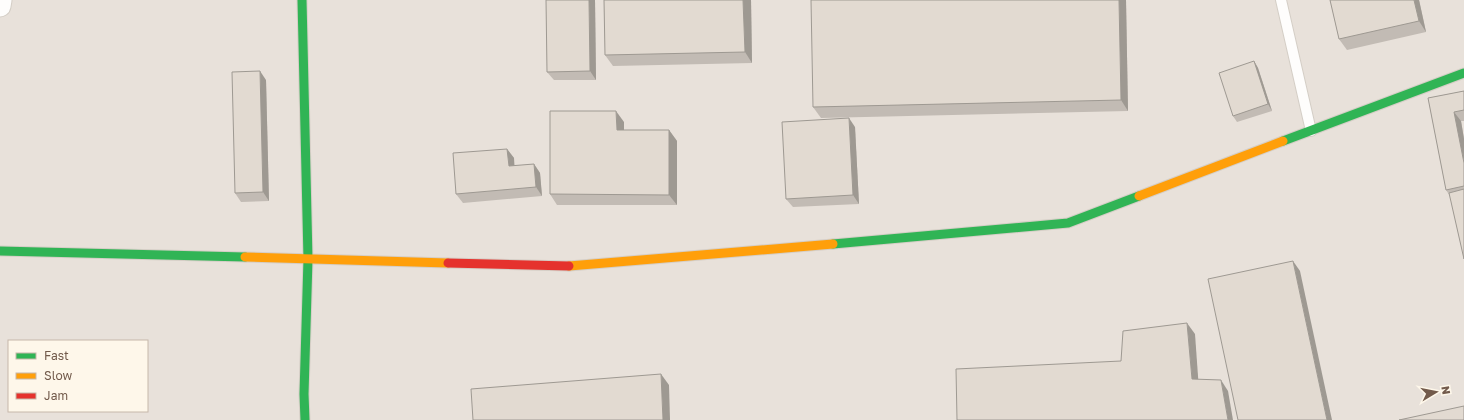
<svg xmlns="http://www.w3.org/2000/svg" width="1464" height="420" font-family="'Golos Text',sans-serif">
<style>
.industrial{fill:#e8e1da;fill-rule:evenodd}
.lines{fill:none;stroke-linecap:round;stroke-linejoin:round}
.lane-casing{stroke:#d4cec6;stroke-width:12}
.street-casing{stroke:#d4cec6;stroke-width:23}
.fast-casing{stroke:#d5cec6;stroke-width:11}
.slow-casing{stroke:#d5cec6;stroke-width:11}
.jam-casing{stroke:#d5cec6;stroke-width:11}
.lane{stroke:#fefdfc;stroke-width:10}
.street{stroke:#fefdfc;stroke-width:21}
.fast{stroke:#30b455;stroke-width:9}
.slow{stroke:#ff9f0a;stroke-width:9}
.jam{stroke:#e5322d;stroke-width:9}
.wall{fill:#c2bbb4}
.shaded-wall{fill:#9e9992}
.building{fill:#e2dad1;stroke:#9e9992}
</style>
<rect width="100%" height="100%" fill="#f6f2e9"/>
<!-- industrial -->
<path class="industrial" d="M 0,0 L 1464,0 L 1464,420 L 0,420 ZM 9,341 L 147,341 L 147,411 L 9,411 Z"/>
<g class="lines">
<!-- lane casing -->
<g class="lane-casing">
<path id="lane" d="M 1281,0 L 1311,131"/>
</g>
<!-- street casing -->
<g class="street-casing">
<path id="street" d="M 0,6 L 1,0"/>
</g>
<!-- fast casing -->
<g class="fast-casing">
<g id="fast">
<path d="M 302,0 L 308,259 L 304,394 L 305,420"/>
<path d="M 1283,141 L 1464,73"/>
<path d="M 833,244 L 1068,223 L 1139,196"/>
<path d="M 0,251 L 245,257"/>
</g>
</g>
<!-- slow casing -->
<g class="slow-casing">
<g id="slow">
<path d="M 1139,196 L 1283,141"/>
<path d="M 245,257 L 448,263"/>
<path d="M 569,266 L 833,244"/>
</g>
</g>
<!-- jam casing -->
<g class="jam-casing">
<path id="jam" d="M 448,263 L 569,266"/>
</g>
<!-- lane -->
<use href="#lane" class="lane"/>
<!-- street -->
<use href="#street" class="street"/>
<!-- fast -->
<use href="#fast" class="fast"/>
<!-- slow -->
<use href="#slow" class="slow"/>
<!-- jam -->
<use href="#jam" class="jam"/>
</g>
<!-- wall -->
<g class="wall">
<path d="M 546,0 L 595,0 L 596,80 L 554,80 L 547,72 Z"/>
<path d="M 604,0 L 751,0 L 752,63 L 613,66 L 605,55 Z"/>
<path d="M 1126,0 L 1128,111 L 821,118 L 813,107 Z"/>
<path d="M 1330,0 L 1419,0 L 1426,32 L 1347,50 L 1339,39 Z"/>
<path d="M 1254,61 L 1258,68 L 1272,111 L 1237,122 L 1233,116 Z"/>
<path d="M 266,80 L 269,201 L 241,202 L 235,193 Z"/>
<path d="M 1464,91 L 1464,121 L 1461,121 L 1464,139 L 1464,259 L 1450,196 L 1446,190 L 1428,98 Z"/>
<path d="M 624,122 L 624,130 L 669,130 L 677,141 L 677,205 L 557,205 L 550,194 Z"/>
<path d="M 855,127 L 859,204 L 793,207 L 786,199 Z"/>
<path d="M 507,149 L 514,158 L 514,166 L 534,164 L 540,173 L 542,196 L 463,203 L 456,194 Z"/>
</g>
<!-- shaded-wall -->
<g class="shaded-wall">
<path d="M 589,0 L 595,0 L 596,80 L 590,71 Z"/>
<path d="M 743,0 L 751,0 L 752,63 L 745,52 Z"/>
<path d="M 1119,0 L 1126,0 L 1128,111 L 1121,100 Z"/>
<path d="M 1414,0 L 1419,0 L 1426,32 L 1419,21 Z"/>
<path d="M 1254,61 L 1258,68 L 1272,111 L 1268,104 Z"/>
<path d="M 260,71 L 266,80 L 269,201 L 263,192 Z"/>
<path d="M 616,111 L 624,122 L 624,141 L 617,130 Z"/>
<path d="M 1454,112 L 1461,121 L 1464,139 L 1464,163 Z"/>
<path d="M 849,118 L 855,127 L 859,204 L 853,195 Z"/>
<path d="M 669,130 L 677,141 L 677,205 L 669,195 Z"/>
<path d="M 507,149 L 514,158 L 515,175 L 509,166 Z"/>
<path d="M 534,164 L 540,173 L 542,196 L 536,187 Z"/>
<path d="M 1293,261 L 1300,271 L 1332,420 L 1327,420 Z"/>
<path d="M 1187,323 L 1195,334 L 1199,390 L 1192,379 Z"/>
<path d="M 661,374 L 669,385 L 670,420 L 663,420 Z"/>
<path d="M 1221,380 L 1228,391 L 1233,420 L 1228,420 Z"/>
</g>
<!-- building -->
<g class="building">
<path d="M 546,0 L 589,0 L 590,71 L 547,72 Z"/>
<path d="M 604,0 L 743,0 L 745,52 L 605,55 Z"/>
<path d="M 811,0 L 1119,0 L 1121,100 L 813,107 Z"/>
<path d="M 1330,0 L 1414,0 L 1419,21 L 1339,39 Z"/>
<path d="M 1254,61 L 1268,104 L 1233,116 L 1219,73 Z"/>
<path d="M 260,71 L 263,192 L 235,193 L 232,72 Z"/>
<path d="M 1464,91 L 1464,110 L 1454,112 L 1464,163 L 1464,186 L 1446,190 L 1428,98 Z"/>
<path d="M 550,111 L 616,111 L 617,130 L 669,130 L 669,195 L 550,194 Z"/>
<path d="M 849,118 L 853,195 L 786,199 L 782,122 Z"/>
<path d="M 507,149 L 509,166 L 534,164 L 536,187 L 456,194 L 453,153 Z"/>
<path d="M 1464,189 L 1464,259 L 1449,193 Z"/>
<path d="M 1293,261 L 1327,420 L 1238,420 L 1208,279 Z"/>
<path d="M 1187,323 L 1192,379 L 1221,380 L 1228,420 L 957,420 L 956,369 L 1121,361 L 1123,331 Z"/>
<path d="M 661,374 L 663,420 L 473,420 L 471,389 Z"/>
<path d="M 1464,406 L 1464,420 L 1399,420 Z"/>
</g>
<!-- legend -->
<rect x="8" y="340" width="140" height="72" fill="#fef7ea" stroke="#c6b8aa"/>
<rect x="16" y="353" width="20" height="6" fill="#30b455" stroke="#c6b8aa"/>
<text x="44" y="360" font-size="12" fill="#725a4b">Fast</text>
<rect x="16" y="373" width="20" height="6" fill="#ff9f0a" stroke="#c6b8aa"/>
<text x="44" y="380" font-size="12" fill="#725a4b">Slow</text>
<rect x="16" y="393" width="20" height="6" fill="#e5322d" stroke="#c6b8aa"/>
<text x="44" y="400" font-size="12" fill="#725a4b">Jam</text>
<!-- north arrow -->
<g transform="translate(1436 392) rotate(80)" stroke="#fef7ea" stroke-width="3" paint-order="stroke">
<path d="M0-3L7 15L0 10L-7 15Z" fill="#725a4b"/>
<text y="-6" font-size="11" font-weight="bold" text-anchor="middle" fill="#725a4b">N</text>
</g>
</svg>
